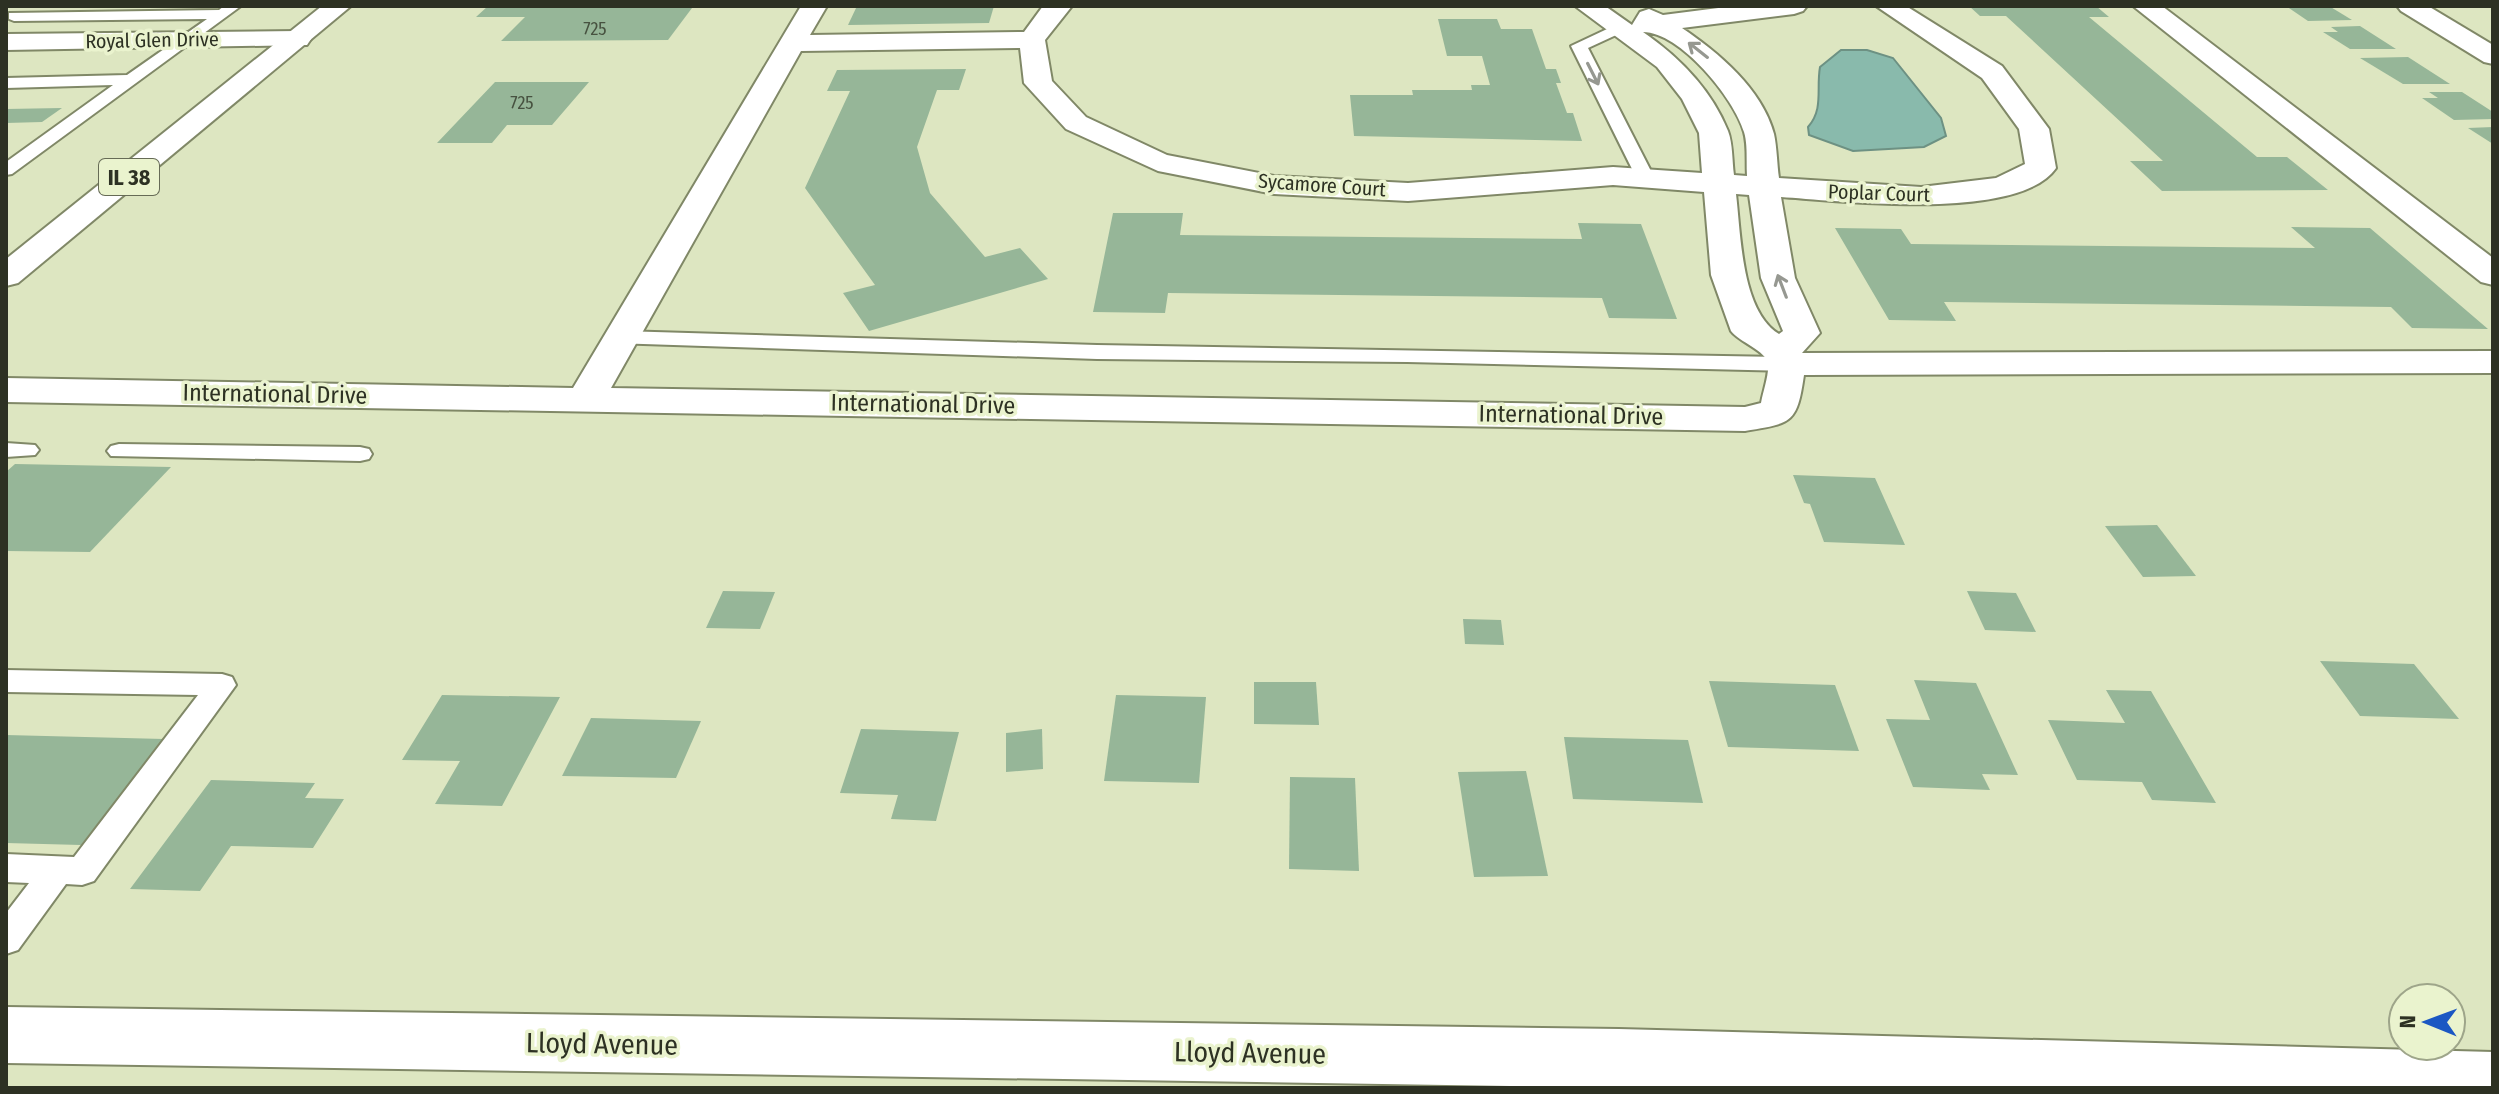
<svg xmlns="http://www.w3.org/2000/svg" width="2499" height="1094" font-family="'Fira Sans Condensed',sans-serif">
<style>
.water{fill:#89baac;stroke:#6d9183;stroke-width:2}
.building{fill:#96b698}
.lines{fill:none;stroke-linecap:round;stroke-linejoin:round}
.lane-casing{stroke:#808867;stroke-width:4}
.street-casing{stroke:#808867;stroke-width:4}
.primary-casing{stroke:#808867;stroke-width:4}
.lane{fill:#fff;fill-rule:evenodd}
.street{fill:#fff;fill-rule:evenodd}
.primary{fill:#fff;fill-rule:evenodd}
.oneway{stroke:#969891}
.labels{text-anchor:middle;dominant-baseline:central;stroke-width:7;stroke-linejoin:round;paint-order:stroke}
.far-number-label{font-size:18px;fill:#475240}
.far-street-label{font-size:20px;fill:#2d3123;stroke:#eaf3ce}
.shield{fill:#eaf3ce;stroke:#666b56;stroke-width:2}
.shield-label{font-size:22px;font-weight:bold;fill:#2d3123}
.street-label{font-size:24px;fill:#2d3123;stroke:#eaf3ce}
.near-street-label{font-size:28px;fill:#2d3123;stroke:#eaf3ce}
</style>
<rect width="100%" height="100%" fill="#dde6c1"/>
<!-- water -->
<path class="water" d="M 1841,50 L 1867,50 L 1893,58 L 1941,118 L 1946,136 L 1924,147 L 1853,151 L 1809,135 L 1808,127 C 1824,109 1816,89 1820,67 Z"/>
<!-- building -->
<g class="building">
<path d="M 488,6 L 679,6 L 678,8 L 692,8 L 668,40 L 501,41 L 525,17 L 476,17 Z"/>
<path d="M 857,6 L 994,6 L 989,23 L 848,25 Z"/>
<path d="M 1969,6 L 2096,6 L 2109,17 L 2089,17 L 2257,157 L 2287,157 L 2328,190 L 2162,191 L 2130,161 L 2163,161 L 2006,16 L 1980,16 Z"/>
<path d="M 2286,6 L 2329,6 L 2352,20 L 2308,21 Z"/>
<path d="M 1438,19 L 1497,19 L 1501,29 L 1532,29 L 1546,69 L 1556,69 L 1561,83 L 1556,83 L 1567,113 L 1573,113 L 1582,141 L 1354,136 L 1350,95 L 1413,95 L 1412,90 L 1472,90 L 1471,85 L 1490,85 L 1482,56 L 1447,56 Z"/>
<path d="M 2360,26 L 2396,49 L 2350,49 L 2323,32 L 2338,32 L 2331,27 Z"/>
<path d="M 2408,57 L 2450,84 L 2403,84 L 2360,58 Z"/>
<path d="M 966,69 L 959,90 L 937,90 L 917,147 L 930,193 L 985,257 L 1020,248 L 1048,279 L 869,331 L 843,293 L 875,285 L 805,188 L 850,91 L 827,91 L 837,70 Z"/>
<path d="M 495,82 L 589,82 L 552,125 L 507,125 L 492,143 L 437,143 Z"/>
<path d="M 2429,92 L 2462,92 L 2493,112 L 2493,119 L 2454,120 L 2422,98 L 2438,98 Z"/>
<path d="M 62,108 L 42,122 L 6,123 L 6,109 Z"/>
<path d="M 2493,127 L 2493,144 L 2468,128 Z"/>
<path d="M 1113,213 L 1183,213 L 1180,235 L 1582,239 L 1578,223 L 1641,224 L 1677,319 L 1609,318 L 1602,298 L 1168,293 L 1165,313 L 1093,312 Z"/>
<path d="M 2291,227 L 2370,228 L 2488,329 L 2412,328 L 2391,307 L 1944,302 L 1956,321 L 1889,320 L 1835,228 L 1901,229 L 1911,244 L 2315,248 Z"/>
<path d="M 15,464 L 171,467 L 90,552 L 6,551 L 6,472 Z"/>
<path d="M 1793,475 L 1875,478 L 1905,545 L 1824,542 L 1810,504 L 1804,503 Z"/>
<path d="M 2157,525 L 2196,576 L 2143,577 L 2105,526 Z"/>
<path d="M 723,591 L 775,592 L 760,629 L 706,628 Z"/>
<path d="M 1967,591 L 2016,593 L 2036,632 L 1985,630 Z"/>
<path d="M 1463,619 L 1501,620 L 1504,645 L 1465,644 Z"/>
<path d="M 2320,661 L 2414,664 L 2459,719 L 2360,716 Z"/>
<path d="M 1914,680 L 1976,683 L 2018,775 L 1982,774 L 1990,790 L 1913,787 L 1886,719 L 1930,720 Z"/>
<path d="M 1709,681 L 1835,685 L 1859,751 L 1728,747 Z"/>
<path d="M 1254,682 L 1316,682 L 1319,725 L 1254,724 Z"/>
<path d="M 2106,690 L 2151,691 L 2216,803 L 2152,800 L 2142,782 L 2077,780 L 2048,720 L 2125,723 Z"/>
<path d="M 442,695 L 560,697 L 502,806 L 435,804 L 460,761 L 402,760 Z"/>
<path d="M 1116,695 L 1206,697 L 1199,783 L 1104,781 Z"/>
<path d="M 591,718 L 701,721 L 676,778 L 562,776 Z"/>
<path d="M 861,729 L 959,732 L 936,821 L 891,819 L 898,795 L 840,793 Z"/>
<path d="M 1042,729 L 1043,769 L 1006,772 L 1006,733 Z"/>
<path d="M 6,735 L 164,739 L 81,845 L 6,843 Z"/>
<path d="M 1564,737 L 1688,740 L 1703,803 L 1573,799 Z"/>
<path d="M 1526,771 L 1548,876 L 1474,877 L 1458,772 Z"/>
<path d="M 1290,777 L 1355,778 L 1359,871 L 1289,869 Z"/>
<path d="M 211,780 L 315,783 L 305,798 L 344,799 L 313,848 L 231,846 L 200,891 L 130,889 Z"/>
</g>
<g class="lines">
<!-- lane casing -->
<g class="lane-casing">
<g id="lane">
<path d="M 224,6 L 241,6 L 12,174 L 6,175 L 6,162 L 113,85 L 6,88 L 6,78 L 127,75 L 207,19 L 14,21 L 9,19 L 9,13 L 219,10 Z"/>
<path d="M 1622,22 L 1627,24 L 1627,30 L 1588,48 L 1654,177 L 1645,183 L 1636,177 L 1571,46 Z"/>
<path d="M 621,331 L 1097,345 L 1787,357 L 1798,364 L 1787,371 L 1407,362 L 1097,359 L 613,343 L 610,338 Z"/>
<path d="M 6,443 L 35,445 L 39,450 L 35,455 L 6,457 Z"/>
<path d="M 119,444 L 360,447 L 369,449 L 372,454 L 369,459 L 360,461 L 111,456 L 107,451 L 111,446 Z"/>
<path d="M 6,670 L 222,674 L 232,677 L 236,685 L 94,881 L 82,885 L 66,884 L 18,950 L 6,954 L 6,913 L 29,883 L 6,882 L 6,854 L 74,857 L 198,695 L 6,692 Z"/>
</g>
</g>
<!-- street casing -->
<g class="street-casing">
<g id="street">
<path d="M 801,6 L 827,6 L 810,35 L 1024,32 L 1043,6 L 1072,6 L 1045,40 L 1052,81 L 1086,117 L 1167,155 L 1274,176 L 1408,183 L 1613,167 L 1702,173 L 1699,133 L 1682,99 L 1657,67 L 1575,6 L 1605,6 L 1632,25 L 1640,12 L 1649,9 L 1663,15 L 1734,6 L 1807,6 L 1803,11 L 1794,14 L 1682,28 C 1719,53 1762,89 1774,134 C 1777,148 1777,164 1779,178 L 1921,187 L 1996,178 L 2025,164 L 2019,129 L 1982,78 L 1876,6 L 1906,6 L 2002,66 L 2049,129 L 2056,168 C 2019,222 1840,201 1781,197 L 1795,278 L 1820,333 L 1802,353 L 2493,351 L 2493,373 L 1804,375 C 1797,424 1792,423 1745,431 L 6,402 L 6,378 L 573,388 ZM 1643,32 C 1680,32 1734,98 1744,132 C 1748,145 1746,162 1747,176 L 1734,175 C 1732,161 1733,144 1728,131 C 1711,89 1679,57 1643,32 ZM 1020,48 L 1024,83 L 1066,129 L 1158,171 L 1274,194 L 1408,201 L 1613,185 L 1704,192 L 1711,275 L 1731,331 C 1739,342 1767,351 1768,364 C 1769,376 1763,391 1761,403 L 1745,407 L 611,388 L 801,51 ZM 1736,194 L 1749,195 L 1761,278 L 1783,331 L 1779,334 C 1741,311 1741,235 1736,194 Z"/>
<path d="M 2133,6 L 2162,6 L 2493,258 L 2493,285 L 2481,282 Z"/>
<path d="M 2397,6 L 2428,6 L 2493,45 L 2493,64 L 2484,62 L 2401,11 Z"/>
<path d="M 298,31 L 307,33 L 311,39 L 307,45 L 6,50 L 6,34 Z"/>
<path d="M 6,1007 L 1619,1029 L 2493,1052 L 2493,1088 L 1649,1088 L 6,1063 Z"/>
</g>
</g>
<!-- primary casing -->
<g class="primary-casing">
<path id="primary" d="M 322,6 L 351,6 L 18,283 L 6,286 L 6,259 Z"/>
</g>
<!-- lane -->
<use href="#lane" class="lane"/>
<!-- street -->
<use href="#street" class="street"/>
<!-- primary -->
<use href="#primary" class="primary"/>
</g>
<!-- one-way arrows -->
<defs><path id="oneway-shaft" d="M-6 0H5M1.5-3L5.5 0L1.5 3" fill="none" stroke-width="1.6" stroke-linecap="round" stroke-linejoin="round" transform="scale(2)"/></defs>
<g class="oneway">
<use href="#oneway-shaft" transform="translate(1698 50) rotate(-142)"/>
<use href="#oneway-shaft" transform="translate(1593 74) rotate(63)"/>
<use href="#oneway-shaft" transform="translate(1782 286) rotate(-111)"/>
</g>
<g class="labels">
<!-- far-number labels -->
<g class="far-number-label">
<text x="595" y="29">725</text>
<text x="522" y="103">725</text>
</g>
<!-- far-street labels -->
<g class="far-street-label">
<text transform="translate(152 40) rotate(-1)">Royal Glen Drive</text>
<text transform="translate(1322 185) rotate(4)">Sycamore Court</text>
<text transform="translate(1879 193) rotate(2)">Poplar Court</text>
</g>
<!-- shield labels -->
<rect class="shield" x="99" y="159" width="60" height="36" rx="6"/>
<g class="shield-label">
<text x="129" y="177">IL 38</text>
</g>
<!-- street labels -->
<g class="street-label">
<text transform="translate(275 394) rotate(1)">International Drive</text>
<text transform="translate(923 404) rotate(1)">International Drive</text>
<text transform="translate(1571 415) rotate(1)">International Drive</text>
</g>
<!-- near-street labels -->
<g class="near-street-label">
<text transform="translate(602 1044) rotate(1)">Lloyd Avenue</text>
<text transform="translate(1250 1053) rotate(1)">Lloyd Avenue</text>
</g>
</g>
<!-- border -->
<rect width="2499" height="1094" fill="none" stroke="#2d3123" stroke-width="16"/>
<!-- north arrow -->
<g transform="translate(2427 1022) rotate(271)"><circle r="38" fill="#eaf3ce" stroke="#9ea58a" stroke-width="2"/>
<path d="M0-6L14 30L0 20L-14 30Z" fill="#1b57c3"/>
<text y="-12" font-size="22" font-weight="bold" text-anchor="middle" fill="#2d3123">N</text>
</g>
</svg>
